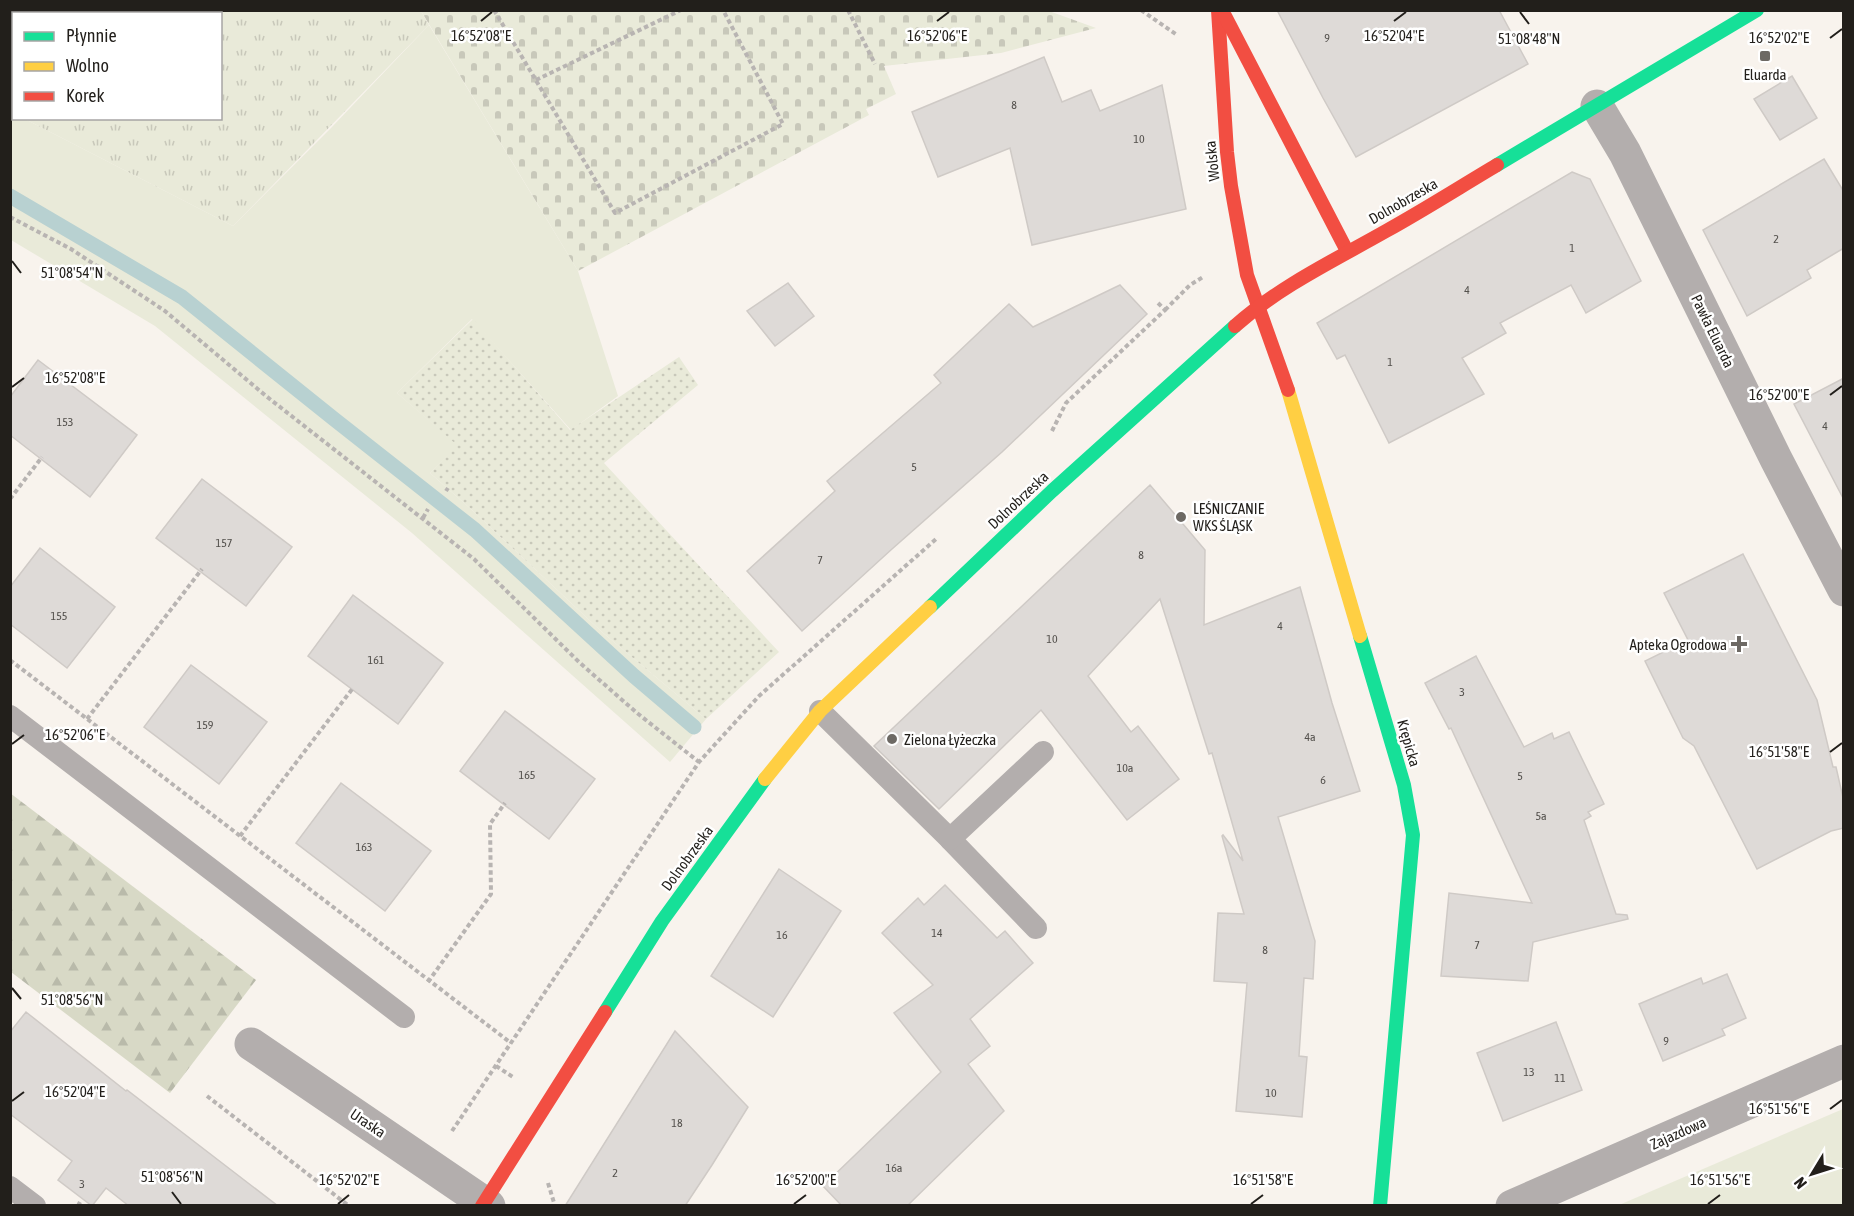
<svg xmlns="http://www.w3.org/2000/svg" width="1854" height="1216" font-family="'Asap Condensed',sans-serif">
<style>
.grass{fill:#e9ead9}
.forest{fill:url(#forest-firs)}
.cemetery{fill:url(#cemetery-stones)}
.park{fill:url(#park-tufts)}
.garden{fill:url(#garden-dots)}
.lines{fill:none;stroke-linecap:round;stroke-linejoin:round}
.stream{stroke:#b8d1d1;stroke-width:15}
.building{fill:#dedad7;stroke:#cfcac6;stroke-width:1.5}
.path{stroke:#b8b4b2;stroke-width:4;stroke-dasharray:4.5 3;stroke-linecap:butt}
.lane{stroke:#b3aead;stroke-width:22}
.street{stroke:#b3aead;stroke-width:33}
.fast{stroke:#16e098;stroke-width:14}
.slow{stroke:#ffcf43;stroke-width:14}
.jam{stroke:#f24e42;stroke-width:14}
.ticks{fill:none;stroke:#221f1b;stroke-width:2}
.poi-dot{fill:#6d6964;stroke:#fff;stroke-width:2}
.labels{text-anchor:middle;dominant-baseline:central;stroke-width:5;stroke-linejoin:round;paint-order:stroke}
.number-label{font-size:12px;fill:#54514d}
.poi-label{font-size:15px;fill:#221f1b;stroke:#fff;text-anchor:start}
.street-label{font-size:15px;fill:#221f1b;stroke:#fff}
.ticks-label{font-size:15px;text-anchor:middle;fill:#221f1b;stroke:#fff;stroke-width:5;stroke-linejoin:round;paint-order:stroke}
</style>
<defs>
<pattern id="forest-firs" width="22" height="20" patternUnits="userSpaceOnUse" patternTransform="scale(1.5)"><rect width="22" height="20" fill="#d8d9c6"/><path d="M5 1l3.5 6h-7zM16 11l3.5 6h-7z" fill="#b9baaa"/></pattern>
<pattern id="cemetery-stones" width="16" height="16" patternUnits="userSpaceOnUse" patternTransform="scale(1.5)"><rect width="16" height="16" fill="#e9ead9"/><path d="M2 7V4a2 2 0 0 1 4 0v3zM10 15v-3a2 2 0 0 1 4 0v3z" fill="#c8c8ba"/></pattern>
<pattern id="park-tufts" width="24" height="20" patternUnits="userSpaceOnUse" patternTransform="scale(1.5)"><rect width="24" height="20" fill="#e9ead9"/><path d="M3 7l-1-3M5 7V3M7 7l1-3M15 17l-1-3M17 17v-4M19 17l1-3" fill="none" stroke="#c8c8ba"/></pattern>
<pattern id="garden-dots" width="8" height="8" patternUnits="userSpaceOnUse" patternTransform="scale(1.5)"><rect width="8" height="8" fill="#e9ead9"/><path d="M2 2h.1M6 6h.1" fill="none" stroke="#c8c8ba" stroke-width="1.8" stroke-linecap="round"/></pattern>
</defs>
<rect width="100%" height="100%" fill="#f8f3ed"/>
<!-- grass -->
<g class="grass">
<path d="M 429,25 L 578,271 L 618,396 L 571,430 L 472,319 L 397,393 L 458,445 L 430,473 L 472,510 L 602,632 L 706,719 L 670,762 L 412,533 L 155,326 L 11,240 L 10,110 L 13,112 L 14,118 L 25,119 L 233,226 L 331,128 Z"/>
<path d="M 1843,1109 L 1843,1205 L 1619,1205 Z"/>
</g>
<!-- forest -->
<path class="forest" d="M 10,793 L 256,980 L 170,1093 L 11,972 Z"/>
<!-- cemetery -->
<path class="cemetery" d="M 1049,11 L 1096,28 L 1001,53 L 884,66 L 896,94 L 866,109 L 869,115 L 578,271 L 421,11 Z"/>
<!-- park -->
<path class="park" d="M 421,11 L 429,25 L 233,226 L 25,119 L 220,118 L 220,14 L 14,14 L 13,112 L 11,110 L 11,11 Z"/>
<!-- garden -->
<path class="garden" d="M 473,319 L 570,430 L 679,357 L 698,385 L 604,463 L 779,652 L 706,719 L 602,632 L 472,510 L 430,473 L 457,445 L 397,393 Z"/>
<g class="lines">
<!-- stream -->
<path class="stream" d="M 10,196 L 182,297 L 334,419 L 475,530 L 634,676 L 694,727"/>
</g>
<!-- building -->
<g class="building">
<path d="M 1277,10 L 1499,10 L 1528,64 L 1356,157 L 1323,98 Z"/>
<path d="M 1044,57 L 1062,102 L 1091,90 L 1100,111 L 1162,85 L 1186,209 L 1032,245 L 1010,148 L 938,177 L 912,112 Z"/>
<path d="M 1792,76 L 1817,118 L 1780,140 L 1754,99 Z"/>
<path d="M 1824,159 L 1844,192 L 1844,248 L 1807,270 L 1811,278 L 1747,316 L 1703,230 Z"/>
<path d="M 1572,172 L 1590,179 L 1641,281 L 1586,313 L 1571,285 L 1500,323 L 1506,333 L 1462,358 L 1484,394 L 1389,443 L 1345,355 L 1337,359 L 1317,323 Z"/>
<path d="M 788,283 L 814,316 L 775,346 L 747,311 Z"/>
<path d="M 1120,285 L 1147,314 L 1002,452 L 892,549 L 802,631 L 747,571 L 835,491 L 827,481 L 941,383 L 934,375 L 1009,304 L 1033,327 Z"/>
<path d="M 38,360 L 137,435 L 90,497 L 10,435 L 10,397 Z"/>
<path d="M 1844,378 L 1844,500 L 1794,404 Z"/>
<path d="M 202,479 L 292,547 L 246,606 L 156,538 Z"/>
<path d="M 1150,485 L 1205,550 L 1204,625 L 1300,587 L 1332,703 L 1360,791 L 1278,817 L 1315,941 L 1313,979 L 1304,978 L 1299,1056 L 1307,1057 L 1302,1117 L 1236,1111 L 1247,983 L 1214,981 L 1218,913 L 1244,914 L 1222,836 L 1223,835 L 1243,861 L 1212,753 L 1209,754 L 1160,599 L 1088,676 L 1131,732 L 1138,726 L 1179,779 L 1127,820 L 1041,710 L 939,809 L 874,746 Z"/>
<path d="M 40,548 L 115,607 L 67,668 L 10,624 L 10,587 Z"/>
<path d="M 1743,554 L 1817,700 L 1833,767 L 1836,767 L 1844,802 L 1844,828 L 1831,831 L 1757,869 L 1694,746 L 1683,738 L 1645,661 L 1688,640 L 1664,593 Z"/>
<path d="M 353,595 L 443,663 L 398,724 L 308,656 Z"/>
<path d="M 1476,656 L 1524,747 L 1552,733 L 1554,739 L 1569,732 L 1604,804 L 1588,812 L 1591,816 L 1584,820 L 1616,914 L 1627,915 L 1628,919 L 1533,942 L 1528,981 L 1441,976 L 1449,893 L 1532,903 L 1451,728 L 1449,729 L 1425,683 Z"/>
<path d="M 191,665 L 267,722 L 219,784 L 144,727 Z"/>
<path d="M 505,711 L 595,779 L 549,839 L 460,771 Z"/>
<path d="M 341,783 L 431,851 L 385,911 L 296,843 Z"/>
<path d="M 779,869 L 841,911 L 773,1017 L 711,976 Z"/>
<path d="M 945,885 L 997,938 L 1005,931 L 1033,963 L 970,1019 L 990,1046 L 968,1064 L 1004,1111 L 907,1206 L 842,1206 L 823,1186 L 941,1072 L 894,1013 L 933,985 L 882,933 L 918,898 L 924,905 Z"/>
<path d="M 1727,974 L 1746,1018 L 1722,1029 L 1725,1035 L 1663,1061 L 1639,1004 L 1701,978 L 1703,984 Z"/>
<path d="M 26,1012 L 126,1091 L 127,1090 L 278,1206 L 129,1206 L 106,1188 L 92,1206 L 58,1180 L 72,1161 L 10,1114 L 10,1032 Z"/>
<path d="M 1556,1022 L 1582,1090 L 1503,1121 L 1477,1053 Z"/>
<path d="M 675,1031 L 748,1107 L 712,1165 L 685,1206 L 565,1206 Z"/>
</g>
<g class="lines">
<!-- path -->
<g class="path">
<path d="M 494,10 L 615,213 L 783,124 L 723,10"/>
<path d="M 848,10 L 875,64"/>
<path d="M 1141,10 L 1177,35"/>
<path d="M 536,80 L 681,10"/>
<path d="M 10,217 L 71,249 L 165,311 L 266,396 L 474,559 L 580,663 L 637,713 L 699,762"/>
<path d="M 1165,310 L 1190,285 L 1203,277"/>
<path d="M 1052,431 L 1066,403 L 1165,310 L 1158,303"/>
<path d="M 446,491 L 448,488"/>
<path d="M 10,499 L 42,457"/>
<path d="M 423,518 L 428,509"/>
<path d="M 10,660 L 511,1043"/>
<path d="M 87,719 L 202,569"/>
<path d="M 240,836 L 353,688"/>
<path d="M 428,982 L 491,894 L 490,824 L 505,803"/>
<path d="M 496,1066 L 513,1077"/>
<path d="M 207,1096 L 349,1206"/>
<path d="M 452,1131 L 699,762 L 759,696 L 936,539"/>
<path d="M 548,1183 L 555,1206"/>
<path d="M 78,1206 L 80,1202"/>
</g>
<!-- lane -->
<g class="lane">
<path d="M 820,711 L 950,839 L 1036,928"/>
<path d="M 10,716 L 404,1017"/>
<path d="M 950,839 L 1043,752"/>
<path d="M 10,1187 L 35,1206"/>
</g>
<!-- street -->
<g class="street">
<path d="M 1597,106 L 1625,153 L 1776,459 L 1844,590"/>
<path d="M 251,1044 L 489,1206"/>
<path d="M 1512,1206 L 1844,1061"/>
</g>
<!-- fast -->
<g class="fast">
<path d="M 1497,165 L 1757,10"/>
<path d="M 930,607 L 1052,491 L 1235,326"/>
<path d="M 1360,636 L 1404,785 L 1413,835 L 1380,1206"/>
<path d="M 605,1012 L 662,921 L 765,779"/>
</g>
<!-- slow -->
<g class="slow">
<path d="M 1288,390 L 1360,636"/>
<path d="M 765,779 L 820,711 L 930,607"/>
</g>
<!-- jam -->
<g class="jam">
<path d="M 1218,10 L 1227,152 L 1231,186 L 1247,275 L 1288,390"/>
<path d="M 1225,16 L 1347,251"/>
<path d="M 1235,326 C 1280,286 1335,260 1386,231 C 1424,210 1460,187 1497,165"/>
<path d="M 482,1206 L 605,1012"/>
</g>
</g>
<!-- ticks -->
<path class="ticks" d="M 1520,12 L 1529,24M 481,21 L 492,12M 937,21 L 949,12M 1394,21 L 1406,12M 1830,38 L 1842,29M 12,261 L 21,273M 12,387 L 24,378M 1830,395 L 1842,386M 12,744 L 24,735M 1830,752 L 1842,743M 12,988 L 21,999M 12,1101 L 24,1092M 1830,1109 L 1842,1100M 172,1192 L 181,1204M 338,1204 L 349,1195M 794,1204 L 806,1195M 1251,1204 L 1263,1195M 1708,1204 L 1720,1195"/>
<!-- markers -->
<g class="poi-dot">
<rect x="1759" y="50" width="12" height="12" rx="3"/>
<circle cx="1181" cy="517" r="6"/>
<path d="M1736 635h6v6h6v6h-6v6h-6v-6h-6v-6h6z"/>
<circle cx="892" cy="739" r="6"/>
</g>
<g class="labels">
<!-- number labels -->
<g class="number-label">
<text x="1327" y="38">9</text>
<text x="1014" y="105">8</text>
<text x="1139" y="139">10</text>
<text x="1776" y="239">2</text>
<text x="1572" y="248">1</text>
<text x="1467" y="290">4</text>
<text x="1390" y="362">1</text>
<text x="65" y="422">153</text>
<text x="1825" y="426">4</text>
<text x="914" y="467">5</text>
<text x="224" y="543">157</text>
<text x="1141" y="555">8</text>
<text x="820" y="560">7</text>
<text x="59" y="616">155</text>
<text x="1280" y="626">4</text>
<text x="1052" y="639">10</text>
<text x="376" y="660">161</text>
<text x="1462" y="692">3</text>
<text x="205" y="725">159</text>
<text x="1310" y="737">4a</text>
<text x="1125" y="768">10a</text>
<text x="527" y="775">165</text>
<text x="1520" y="776">5</text>
<text x="1323" y="780">6</text>
<text x="1541" y="816">5a</text>
<text x="364" y="847">163</text>
<text x="937" y="933">14</text>
<text x="782" y="935">16</text>
<text x="1477" y="945">7</text>
<text x="1265" y="950">8</text>
<text x="1666" y="1041">9</text>
<text x="1529" y="1072">13</text>
<text x="1560" y="1078">11</text>
<text x="1271" y="1093">10</text>
<text x="677" y="1123">18</text>
<text x="894" y="1168">16a</text>
<text x="615" y="1173">2</text>
<text x="82" y="1184">3</text>
</g>
<!-- poi labels -->
<g class="poi-label">
<text x="1765" y="74" text-anchor="middle">Eluarda</text>
<text x="1193" y="508">LEŚNICZANIE<tspan x="1193" dy="17">WKS ŚLĄSK</tspan></text>
<text x="1727" y="644" text-anchor="end">Apteka Ogrodowa</text>
<text x="904" y="739">Zielona Łyżeczka</text>
</g>
<!-- street labels -->
<g class="street-label">
<text transform="translate(1212 161) rotate(-96)">Wolska</text>
<text transform="translate(1403 201) rotate(-30)">Dolnobrzeska</text>
<text transform="translate(1713 331) rotate(64)">Pawła Eluarda</text>
<text transform="translate(1018 500) rotate(-43)">Dolnobrzeska</text>
<text transform="translate(1409 743) rotate(74)">Krępicka</text>
<text transform="translate(687 858) rotate(-54)">Dolnobrzeska</text>
<text transform="translate(368 1123) rotate(34)">Uraska</text>
<text transform="translate(1678 1133) rotate(-24)">Zajazdowa</text>
</g>
</g>
<g class="ticks-label">
<text x="937" y="41">16°52'06"E</text>
<text x="1394" y="41">16°52'04"E</text>
<text x="481" y="41">16°52'08"E</text>
<text x="1779" y="43">16°52'02"E</text>
<text x="1529" y="44">51°08'48"N</text>
<text x="72" y="278">51°08'54"N</text>
<text x="75" y="383">16°52'08"E</text>
<text x="1779" y="400">16°52'00"E</text>
<text x="75" y="740">16°52'06"E</text>
<text x="1779" y="757">16°51'58"E</text>
<text x="72" y="1005">51°08'56"N</text>
<text x="75" y="1097">16°52'04"E</text>
<text x="1779" y="1114">16°51'56"E</text>
<text x="172" y="1182">51°08'56"N</text>
<text x="349" y="1185">16°52'02"E</text>
<text x="806" y="1185">16°52'00"E</text>
<text x="1263" y="1185">16°51'58"E</text>
<text x="1720" y="1185">16°51'56"E</text>
</g>
<!-- border -->
<rect width="1854" height="1216" fill="none" stroke="#221f1b" stroke-width="24"/>
<!-- legend -->
<rect x="12" y="12" width="210" height="108" fill="#ffffff" stroke="#a7a5a4" stroke-width="1.5"/>
<rect x="24" y="32" width="30" height="9" fill="#16e098" stroke="#a7a5a4" stroke-width="1.5"/>
<text x="66" y="42" font-size="18" fill="#221f1b">Płynnie</text>
<rect x="24" y="62" width="30" height="9" fill="#ffcf43" stroke="#a7a5a4" stroke-width="1.5"/>
<text x="66" y="72" font-size="18" fill="#221f1b">Wolno</text>
<rect x="24" y="92" width="30" height="9" fill="#f24e42" stroke="#a7a5a4" stroke-width="1.5"/>
<text x="66" y="102" font-size="18" fill="#221f1b">Korek</text>
<!-- north arrow -->
<g transform="translate(1812 1174) rotate(232)" stroke="#ffffff" stroke-width="4.5" paint-order="stroke">
<path d="M0-4.5L10 22L0 15L-10 22Z" fill="#221f1b"/>
<text y="-9" font-size="16" font-weight="bold" text-anchor="middle" fill="#221f1b">N</text>
</g>
</svg>
